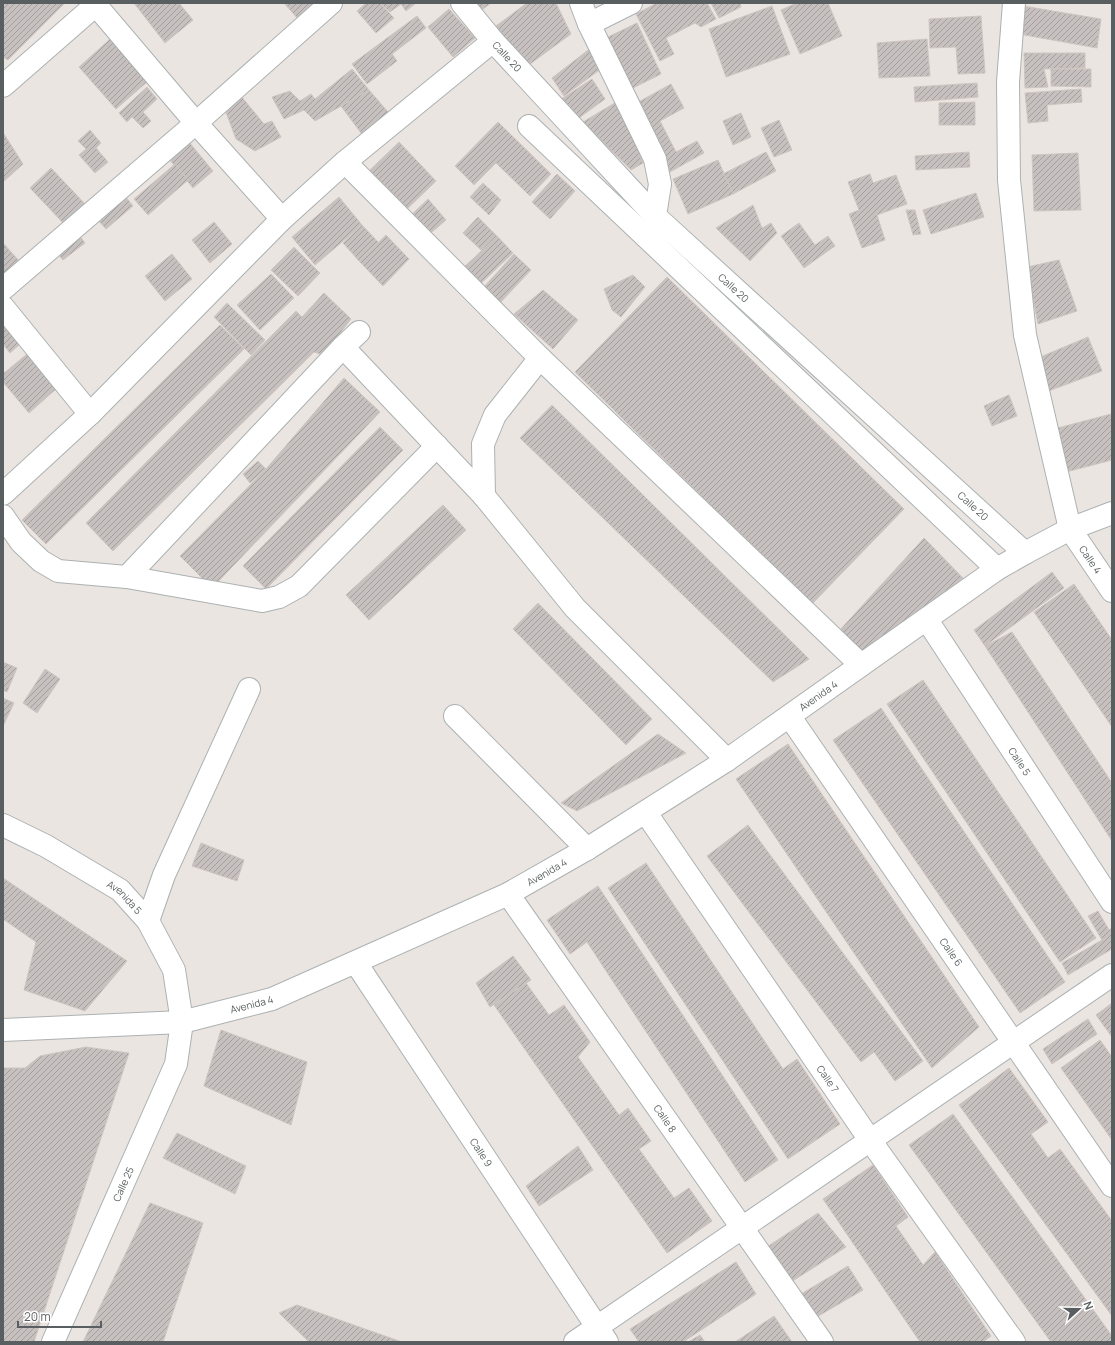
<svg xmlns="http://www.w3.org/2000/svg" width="1115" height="1345" font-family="Manrope,sans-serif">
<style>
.building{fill:url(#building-hatch);stroke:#cfc5c0}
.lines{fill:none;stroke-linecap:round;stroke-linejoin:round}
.street-casing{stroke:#acb1b2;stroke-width:24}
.secondary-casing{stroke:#abb1b3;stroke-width:24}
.street{stroke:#fff;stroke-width:22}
.secondary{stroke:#fff;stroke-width:22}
.labels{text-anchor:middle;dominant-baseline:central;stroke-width:3.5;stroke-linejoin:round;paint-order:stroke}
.street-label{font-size:10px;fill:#595f60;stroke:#fff}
</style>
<defs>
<pattern id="building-hatch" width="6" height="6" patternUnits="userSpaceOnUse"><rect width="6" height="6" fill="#c6c0be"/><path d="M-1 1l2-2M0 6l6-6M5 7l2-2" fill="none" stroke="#a49f9e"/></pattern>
</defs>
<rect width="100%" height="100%" fill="#ebe5e1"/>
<!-- building -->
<g class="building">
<path d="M 3,3 L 65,3 L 8,60 L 3,57 Z"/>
<path d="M 134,3 L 179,3 L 193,20 L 165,43 Z"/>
<path d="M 284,3 L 316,3 L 298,19 Z"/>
<path d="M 366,3 L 380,3 L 394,18 L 376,33 L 357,11 Z"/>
<path d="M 381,3 L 416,3 L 406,11 L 401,4 L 390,12 Z"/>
<path d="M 467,3 L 491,3 L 475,15 Z"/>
<path d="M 527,3 L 556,3 L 571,34 L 526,67 L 496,26 Z"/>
<path d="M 657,3 L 707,3 L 716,19 L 701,27 L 695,23 L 666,38 L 674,54 L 660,61 L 636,14 Z"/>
<path d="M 711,3 L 740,3 L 741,7 L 719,18 Z"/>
<path d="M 797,3 L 828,3 L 842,36 L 800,54 L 781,10 Z"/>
<path d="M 772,6 L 790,54 L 726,77 L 709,29 Z"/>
<path d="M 1023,6 L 1101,19 L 1097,48 L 1019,34 Z"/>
<path d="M 449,9 L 475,38 L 453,57 L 428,27 Z"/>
<path d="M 417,16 L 426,28 L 392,54 L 397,61 L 367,84 L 352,64 Z"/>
<path d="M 981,16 L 985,73 L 958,74 L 956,47 L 930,48 L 929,19 Z"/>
<path d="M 637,23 L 661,74 L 631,89 L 606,38 Z"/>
<path d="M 110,39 L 147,82 L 116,109 L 79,67 Z"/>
<path d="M 927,39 L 930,76 L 879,78 L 877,43 Z"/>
<path d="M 592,47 L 605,66 L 564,96 L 552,78 Z"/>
<path d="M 1024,53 L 1085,53 L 1085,68 L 1044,69 L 1048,87 L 1025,88 Z"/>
<path d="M 352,69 L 369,90 L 315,121 L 304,110 L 284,119 L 272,97 L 290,91 L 300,101 L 311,94 L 315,99 Z"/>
<path d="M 1051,69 L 1091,69 L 1091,87 L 1051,86 Z"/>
<path d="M 592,79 L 605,99 L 572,123 L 555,103 Z"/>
<path d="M 977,83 L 978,97 L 915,102 L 914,87 Z"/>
<path d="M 671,84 L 684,108 L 660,121 L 676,152 L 697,141 L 704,153 L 670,172 L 633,105 Z"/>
<path d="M 147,87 L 157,99 L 143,112 L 151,121 L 143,128 L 132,117 L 127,122 L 119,113 Z"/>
<path d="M 1081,89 L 1082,102 L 1047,105 L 1048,121 L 1028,123 L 1025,93 Z"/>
<path d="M 369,90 L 389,113 L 364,137 L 341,106 Z"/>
<path d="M 241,96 L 264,124 L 272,121 L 281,137 L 255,151 L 236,139 L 224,107 Z"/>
<path d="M 618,101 L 643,163 L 631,170 L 583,122 Z"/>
<path d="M 975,102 L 975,125 L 939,125 L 939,103 Z"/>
<path d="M 741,113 L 751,137 L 733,145 L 723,121 Z"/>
<path d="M 779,120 L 792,150 L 774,157 L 761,128 Z"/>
<path d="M 498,122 L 551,174 L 530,196 L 496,163 L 474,185 L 455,166 Z"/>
<path d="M 90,130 L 101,143 L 96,148 L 108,162 L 95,173 L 79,155 L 86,149 L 78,141 Z"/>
<path d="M 4,134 L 23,164 L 3,182 L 3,135 Z"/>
<path d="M 189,142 L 213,171 L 193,188 L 169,159 Z"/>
<path d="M 399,142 L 436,181 L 404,212 L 367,173 Z"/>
<path d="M 766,152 L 776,171 L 733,194 L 723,174 Z"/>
<path d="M 969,152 L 970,167 L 916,170 L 915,156 Z"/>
<path d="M 1078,153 L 1081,210 L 1034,211 L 1032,155 Z"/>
<path d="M 718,160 L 733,194 L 688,214 L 673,179 Z"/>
<path d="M 175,164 L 188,180 L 148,215 L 134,199 Z"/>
<path d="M 51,168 L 86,205 L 65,225 L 30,188 Z"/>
<path d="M 557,174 L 575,191 L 550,219 L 532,202 Z"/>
<path d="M 870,174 L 873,183 L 896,175 L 907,204 L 877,215 L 885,240 L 862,248 L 849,214 L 859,210 L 848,182 Z"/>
<path d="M 483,183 L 501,200 L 489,215 L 470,197 Z"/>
<path d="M 976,193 L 984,217 L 931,234 L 923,210 Z"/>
<path d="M 124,195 L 133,206 L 106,229 L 97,219 Z"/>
<path d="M 339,197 L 362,225 L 315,265 L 292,237 Z"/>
<path d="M 428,199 L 446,220 L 425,238 L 408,218 Z"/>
<path d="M 753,205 L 762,228 L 771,223 L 777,233 L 750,261 L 716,228 Z"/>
<path d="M 906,210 L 915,210 L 921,234 L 913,235 Z"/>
<path d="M 478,217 L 497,236 L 482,251 L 463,233 Z"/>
<path d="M 214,222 L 232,244 L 210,263 L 192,240 Z"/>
<path d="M 799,223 L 815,245 L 828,236 L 835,246 L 804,268 L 781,236 Z"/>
<path d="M 362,225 L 379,243 L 359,261 L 343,243 Z"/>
<path d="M 79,235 L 85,243 L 63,260 L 57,253 Z"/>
<path d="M 386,235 L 409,259 L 383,286 L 359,261 Z"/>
<path d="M 497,236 L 513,253 L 474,290 L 458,273 Z"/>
<path d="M 3,243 L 21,263 L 3,280 Z"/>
<path d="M 294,247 L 320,273 L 298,296 L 271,270 Z"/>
<path d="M 172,254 L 192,279 L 165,301 L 145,276 Z"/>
<path d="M 514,254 L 531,270 L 499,304 L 482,289 Z"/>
<path d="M 1059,260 L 1077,311 L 1038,324 L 1027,267 Z"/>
<path d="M 271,274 L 294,298 L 260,330 L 237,305 Z"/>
<path d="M 633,275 L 645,287 L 621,317 L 612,310 L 604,289 Z"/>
<path d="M 667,277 L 904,509 L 812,604 L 575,372 Z"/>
<path d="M 543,290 L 578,320 L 553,349 L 514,314 Z"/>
<path d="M 324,293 L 351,319 L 323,355 L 314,352 L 113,551 L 86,523 L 296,311 L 302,317 Z"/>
<path d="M 227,303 L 265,340 L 251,355 L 214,317 Z"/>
<path d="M 3,322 L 20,344 L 10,353 L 3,344 Z"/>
<path d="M 220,325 L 244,349 L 46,544 L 22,520 Z"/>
<path d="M 1088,337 L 1102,371 L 1046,392 L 1038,358 Z"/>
<path d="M 27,354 L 56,389 L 29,413 L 3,382 L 3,374 Z"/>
<path d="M 344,378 L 380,412 L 212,588 L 180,556 L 266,469 Z"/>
<path d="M 1009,395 L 1017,416 L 992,426 L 984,406 Z"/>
<path d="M 552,405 L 809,659 L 773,682 L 520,438 Z"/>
<path d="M 1111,414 L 1112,460 L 1066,472 L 1054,429 Z"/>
<path d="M 380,427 L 403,450 L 266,589 L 243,566 Z"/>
<path d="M 258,461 L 266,469 L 250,483 L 243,474 Z"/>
<path d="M 443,505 L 466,530 L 369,620 L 346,595 Z"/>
<path d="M 924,538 L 963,578 L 860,655 L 839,631 Z"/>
<path d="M 1052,572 L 1064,588 L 985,646 L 974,630 Z"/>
<path d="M 1074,584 L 1112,640 L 1112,727 L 1034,612 Z"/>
<path d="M 538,603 L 652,719 L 626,745 L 513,629 Z"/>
<path d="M 1012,632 L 1112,783 L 1112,841 L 985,646 Z"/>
<path d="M 3,662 L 17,668 L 7,692 L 3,690 Z"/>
<path d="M 45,669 L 60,679 L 37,713 L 23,703 Z"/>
<path d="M 923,680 L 1096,938 L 1060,962 L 887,704 Z"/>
<path d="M 3,698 L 14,703 L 3,726 Z"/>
<path d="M 881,708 L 1065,982 L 1020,1013 L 833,740 Z"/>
<path d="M 658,734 L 686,753 L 577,811 L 561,803 Z"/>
<path d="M 788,744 L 979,1027 L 932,1068 L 736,779 Z"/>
<path d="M 748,825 L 923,1061 L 895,1081 L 874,1052 L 861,1062 L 707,856 Z"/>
<path d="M 201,843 L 244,860 L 237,881 L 192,866 Z"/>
<path d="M 646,863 L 783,1069 L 797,1059 L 840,1124 L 788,1159 L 608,888 Z"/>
<path d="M 3,878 L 127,961 L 85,1011 L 24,990 L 36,942 L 3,919 Z"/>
<path d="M 598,886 L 778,1160 L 745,1182 L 587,942 L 570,954 L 547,920 Z"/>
<path d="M 1098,911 L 1109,930 L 1112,928 L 1112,949 L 1068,975 L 1062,963 L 1102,940 L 1088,916 Z"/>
<path d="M 513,956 L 531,980 L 490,1007 L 476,983 Z"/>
<path d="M 526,983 L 549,1015 L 564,1005 L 590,1042 L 578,1057 L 619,1115 L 628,1108 L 651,1141 L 639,1149 L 674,1198 L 689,1188 L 712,1221 L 667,1253 L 494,1005 Z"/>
<path d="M 1112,1003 L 1112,1037 L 1096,1015 Z"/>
<path d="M 1088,1019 L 1097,1034 L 1052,1064 L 1043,1049 Z"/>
<path d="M 221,1030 L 307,1062 L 291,1125 L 204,1086 Z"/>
<path d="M 1100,1040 L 1112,1057 L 1112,1140 L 1061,1068 Z"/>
<path d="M 86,1047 L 129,1053 L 34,1342 L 3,1342 L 3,1068 L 25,1068 L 40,1056 Z"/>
<path d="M 1009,1068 L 1048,1122 L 1031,1134 L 1048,1158 L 1060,1149 L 1112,1221 L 1112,1316 L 959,1105 Z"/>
<path d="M 953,1114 L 1112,1336 L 1112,1342 L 1051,1342 L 909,1145 Z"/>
<path d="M 177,1133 L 246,1166 L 235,1194 L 163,1158 Z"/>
<path d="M 578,1146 L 593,1170 L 539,1206 L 526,1186 Z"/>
<path d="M 873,1165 L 908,1217 L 896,1226 L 923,1265 L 935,1252 L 991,1336 L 983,1342 L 920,1342 L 823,1199 Z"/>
<path d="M 150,1203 L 203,1223 L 163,1342 L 83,1342 Z"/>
<path d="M 818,1213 L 846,1247 L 791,1282 L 767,1247 Z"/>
<path d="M 736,1262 L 756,1294 L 683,1342 L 639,1342 L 630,1329 Z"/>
<path d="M 848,1266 L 863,1290 L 815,1318 L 801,1294 Z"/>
<path d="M 297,1305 L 402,1342 L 309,1342 L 279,1313 Z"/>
<path d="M 774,1316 L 792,1342 L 735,1342 Z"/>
<path d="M 700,1335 L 705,1342 L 688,1342 Z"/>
</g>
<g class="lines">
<!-- street casing -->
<g class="street-casing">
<g id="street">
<path d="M 94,3 L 196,123 L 282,219"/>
<path d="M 581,3 L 589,24 L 655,159 L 660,184 L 655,216"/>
<path id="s1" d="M 1014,3 L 1008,82 L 1009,180 L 1025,335 L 1070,529 L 1112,591"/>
<path d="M 589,24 L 631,3"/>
<path d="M 3,86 L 98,3"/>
<path d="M 529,126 L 997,569"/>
<path d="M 345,162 L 540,358 L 861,665"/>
<path d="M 3,289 L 196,123 L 331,3"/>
<path d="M 3,307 L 90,414"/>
<path d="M 343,347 L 484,496 L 575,608 L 727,760"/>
<path d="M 3,494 L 90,414 L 282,219 L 345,162 L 493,41"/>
<path d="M 484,496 L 483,444 L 495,415 L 540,358"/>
<path d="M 3,516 L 21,542 L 41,561 L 58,571 L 127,577 L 262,601 L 279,597 L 299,586 L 437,446"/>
<path d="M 127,577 L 343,347 L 359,332"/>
<path id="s2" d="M 927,620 L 1112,902"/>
<path d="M 455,716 L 587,849"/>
<path id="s3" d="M 790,717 L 1112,1186"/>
<path id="s4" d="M 646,813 L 870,1140 L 1014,1342"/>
<path id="s5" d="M 3,825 L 46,846 L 120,890 L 148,921 L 174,970 L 182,1022 L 176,1064 L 53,1342"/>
<path id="s6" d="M 508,894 L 822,1342"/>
<path d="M 148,921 L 164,875 L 249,689"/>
<path id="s7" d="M 356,963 L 607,1342"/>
<path id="s8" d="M 3,1030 L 182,1022 L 272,999 L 508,894 L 587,849 L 727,760 L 997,569 L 1025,553"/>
</g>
</g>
<!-- secondary casing -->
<g class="secondary-casing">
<g id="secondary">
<path id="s9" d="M 462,3 L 493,41 L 655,216 L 1025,553 L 1070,529 L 1112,513"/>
<path d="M 575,1342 L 1112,975"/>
</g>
</g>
<!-- street -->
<use href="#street" class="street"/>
<!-- secondary -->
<use href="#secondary" class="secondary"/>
</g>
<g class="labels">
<!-- street labels -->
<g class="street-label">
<text stroke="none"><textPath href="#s9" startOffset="70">Calle 20</textPath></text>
<text stroke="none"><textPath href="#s9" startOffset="394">Calle 20</textPath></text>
<text stroke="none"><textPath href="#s9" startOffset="718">Calle 20</textPath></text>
<text stroke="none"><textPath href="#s1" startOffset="569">Calle 4</textPath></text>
<text stroke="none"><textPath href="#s8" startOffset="899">Avenida 4</textPath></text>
<text stroke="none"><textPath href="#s2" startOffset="169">Calle 5</textPath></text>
<text stroke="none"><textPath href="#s8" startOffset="575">Avenida 4</textPath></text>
<text stroke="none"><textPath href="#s5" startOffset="142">Avenida 5</textPath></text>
<text stroke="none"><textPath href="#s3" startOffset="285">Calle 6</textPath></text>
<text stroke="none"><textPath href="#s8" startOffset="251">Avenida 4</textPath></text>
<text stroke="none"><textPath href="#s4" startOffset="322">Calle 7</textPath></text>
<text stroke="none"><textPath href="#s6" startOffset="274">Calle 8</textPath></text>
<text stroke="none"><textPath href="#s7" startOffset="227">Calle 9</textPath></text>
<text transform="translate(123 1184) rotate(-66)">Calle 25</text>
</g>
</g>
<!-- border -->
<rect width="1115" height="1345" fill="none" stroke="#595f60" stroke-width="8"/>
<!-- north arrow -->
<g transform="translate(1079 1309) rotate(69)" stroke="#ffffff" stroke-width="3" paint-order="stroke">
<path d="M0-3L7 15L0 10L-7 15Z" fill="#595f60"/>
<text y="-6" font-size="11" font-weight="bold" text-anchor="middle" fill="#595f60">N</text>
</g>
<!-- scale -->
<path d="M18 1321v6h83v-6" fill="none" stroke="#595f60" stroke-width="2"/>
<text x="24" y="1321" font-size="12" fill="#595f60" stroke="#ffffff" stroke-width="3" paint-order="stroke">20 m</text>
</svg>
